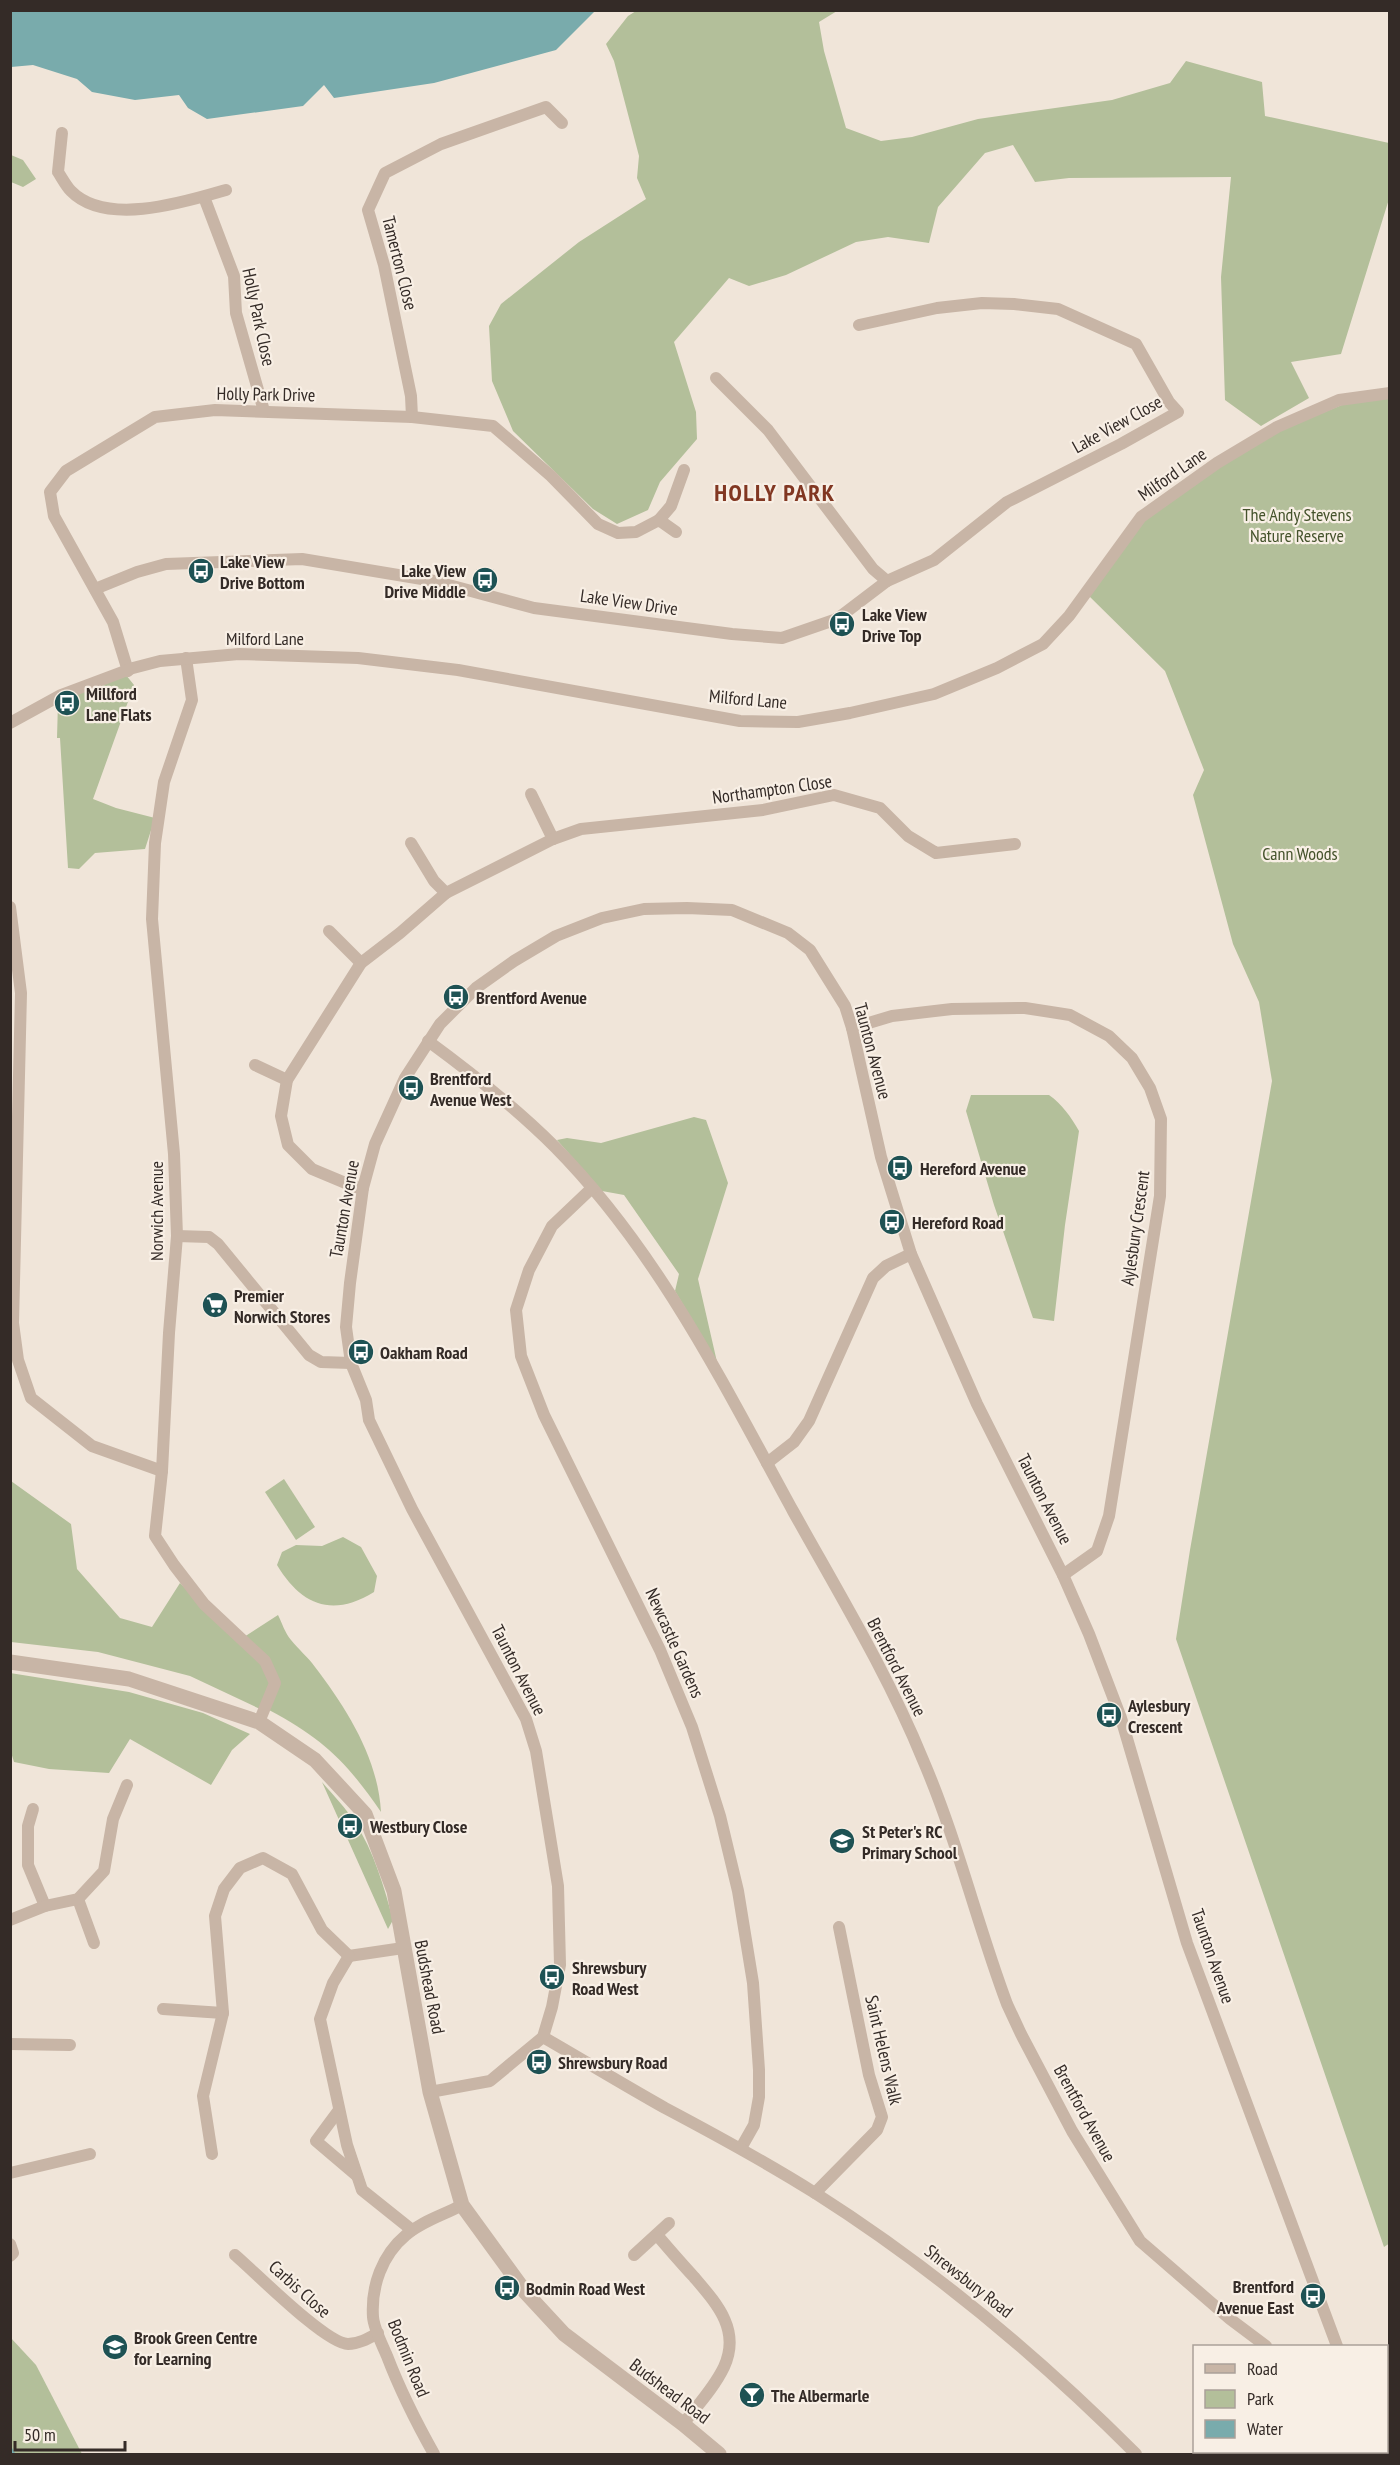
<svg xmlns="http://www.w3.org/2000/svg" width="1400" height="2465" font-family="'PT Sans Narrow',sans-serif">
<style>
.green{fill:#b3bf9a}
.water{fill:#79abac}
.lines{fill:none;stroke-linecap:round;stroke-linejoin:round}
.stream{stroke:#79abac;stroke-width:4.5}
.minor{stroke:#c8b5a6;stroke-width:12}
.tertiary{stroke:#c8b5a6;stroke-width:15}
.labels{text-anchor:middle;dominant-baseline:central;stroke-width:4.5;stroke-linejoin:round;paint-order:stroke}
.street-label{font-size:18px;fill:#342b27;stroke:#f8efe5}
.park-label{font-size:18px;fill:#44522b;stroke:#f8efe5}
.poi-label{font-size:18px;font-weight:bold;fill:#342b27;stroke:#f8efe5;text-anchor:start}
.district-label{font-size:24px;font-weight:bold;letter-spacing:1.5px;fill:#813722;stroke:#f8efe5}
</style>
<rect width="100%" height="100%" fill="#f0e5d9"/>
<!-- green -->
<g class="green">
<path d="M 636,11 L 837,11 L 819,22 L 824,51 L 846,128 L 881,141 L 912,137 L 978,119 L 1112,100 L 1170,83 L 1186,61 L 1262,82 L 1265,116 L 1389,143 L 1389,199 L 1341,354 L 1291,362 L 1309,398 L 1261,426 L 1225,400 L 1221,277 L 1231,177 L 1069,178 L 1035,182 L 1013,145 L 985,153 L 938,207 L 929,243 L 888,237 L 856,242 L 786,275 L 749,286 L 729,278 L 674,342 L 696,412 L 697,439 L 660,482 L 648,510 L 617,524 L 593,509 L 513,431 L 492,381 L 489,326 L 501,304 L 579,242 L 646,199 L 637,178 L 639,156 L 614,61 L 606,44 L 628,16 Z"/>
<path d="M 11,155 L 23,160 L 36,179 L 23,187 L 11,182 Z"/>
<path d="M 1389,391 L 1390,2243 L 1384,2247 L 1176,1639 L 1190,1550 L 1272,1081 L 1259,1002 L 1233,944 L 1193,795 L 1204,770 L 1165,671 L 1088,595 L 1144,519 L 1261,438 L 1354,400 Z"/>
<path d="M 126,675 L 134,685 L 93,799 L 116,808 L 155,818 L 145,849 L 95,853 L 79,869 L 68,868 L 60,738 L 57,738 L 58,702 Z"/>
<path d="M 971,1095 L 1049,1095 C 1062,1104 1071,1117 1079,1131 L 1065,1225 L 1054,1321 L 1033,1318 L 994,1205 L 966,1111 Z"/>
<path d="M 694,1117 L 706,1120 L 728,1183 L 698,1279 L 717,1362 L 675,1291 L 679,1274 L 624,1195 L 602,1191 L 557,1140 L 567,1138 L 601,1143 Z"/>
<path d="M 284,1479 L 315,1527 L 296,1540 L 265,1492 Z"/>
<path d="M 11,1481 L 71,1524 L 77,1569 L 120,1618 L 152,1627 L 180,1583 L 262,1664 L 271,1683 L 260,1709 L 190,1676 L 98,1652 L 11,1642 Z"/>
<path d="M 343,1537 L 361,1547 L 377,1576 L 374,1592 C 332,1618 301,1605 277,1565 L 282,1552 L 296,1545 L 322,1546 Z"/>
<path d="M 278,1615 C 282,1623 285,1633 291,1640 C 298,1649 308,1657 315,1667 C 347,1709 378,1758 381,1812 C 346,1761 323,1739 269,1710 L 279,1683 L 244,1637 Z"/>
<path d="M 10,1673 L 129,1692 L 203,1713 L 250,1734 L 232,1750 L 211,1785 L 130,1739 L 109,1773 L 49,1769 L 14,1762 L 10,1749 Z"/>
<path d="M 322,1782 C 333,1795 346,1808 355,1823 C 374,1851 384,1887 393,1920 L 388,1929 Z"/>
<path d="M 10,2337 L 36,2365 L 82,2454 L 11,2454 Z"/>
</g>
<!-- water -->
<path class="water" d="M 10,11 L 11,10 L 595,11 L 556,50 L 434,83 L 334,98 L 324,85 L 303,106 L 207,119 L 188,108 L 179,95 L 135,100 L 92,92 L 77,79 L 33,65 L 11,67 Z"/>
<g class="lines">
<!-- stream -->
<path class="stream" d="M 10,2449 L 13,2454"/>
<!-- minor -->
<g class="minor">
<path d="M 62,133 L 58,172 C 62,178 66,186 71,191 C 106,227 185,202 226,190"/>
<path d="M 204,197 L 234,276 L 236,313 L 264,411"/>
<path d="M 716,378 L 768,430 L 873,569 L 887,581"/>
<path d="M 412,417 L 411,396 L 384,265 L 368,210 L 385,173 L 441,144 L 546,107 L 562,123"/>
<path d="M 659,520 L 671,506 L 684,470"/>
<path d="M 95,589 L 137,572 L 166,564 L 302,559 L 434,581 L 534,608 L 732,634 L 782,638 L 837,619 L 887,581 L 934,560 L 1007,502 L 1121,444 L 1178,412 L 1169,402 L 1136,344 L 1058,309 L 1014,304 L 982,303 L 937,308 L 859,325"/>
<path d="M 186,658 L 192,700 L 164,782 L 155,843 L 152,919 L 174,1154 L 177,1236 L 169,1333 L 162,1471 L 155,1536 L 174,1565 L 204,1604 L 265,1661 L 275,1683 L 259,1722"/>
<path d="M 128,671 L 113,622 L 54,516 L 50,492 L 66,471 L 155,417 L 215,410 L 412,417 L 493,426 L 551,476 L 598,524 L 618,533 L 636,532 L 659,520 L 676,532"/>
<path d="M 10,723 L 61,695 L 133,668 L 160,661 L 239,654 L 358,658 L 458,670 L 740,721 L 798,722 L 850,713 L 934,694 L 997,668 L 1043,644 L 1069,616 L 1141,517 L 1217,463 L 1277,427 L 1339,400 L 1390,393"/>
<path d="M 531,794 L 553,839"/>
<path d="M 411,843 L 434,881 L 446,893"/>
<path d="M 10,907 L 21,993 L 13,1323 L 18,1360 L 31,1398 L 92,1446 L 162,1471"/>
<path d="M 329,931 L 361,963"/>
<path d="M 852,1028 L 892,1016 L 952,1009 L 1025,1008 L 1070,1015 L 1109,1036 L 1132,1058 L 1150,1088 L 1161,1119 L 1160,1196 L 1109,1516 L 1097,1551 L 1063,1575"/>
<path d="M 428,1041 C 473,1074 516,1108 555,1147 C 658,1251 724,1385 793,1511 C 838,1592 888,1674 923,1760 C 957,1839 977,1924 1007,2004 L 1021,2034 L 1072,2131 L 1140,2241 L 1230,2319 L 1266,2346"/>
<path d="M 255,1065 L 287,1080"/>
<path d="M 363,1188 L 355,1187 L 312,1169 L 288,1145 L 281,1116 L 287,1080 L 361,963 L 400,933 L 446,893 L 553,839 L 581,829 L 763,810 L 834,795 L 880,808 L 908,836 L 936,853 L 1015,844"/>
<path d="M 592,1188 L 552,1226 L 529,1270 L 516,1310 L 521,1356 L 544,1415 L 660,1650 L 692,1727 L 720,1816 L 738,1891 L 753,1983 L 759,2070 L 759,2097 L 754,2125 L 741,2148"/>
<path d="M 177,1236 L 209,1237 L 218,1244 L 309,1355 L 321,1362 L 351,1363"/>
<path d="M 767,1463 L 794,1442 L 809,1421 L 873,1278 L 886,1266 L 911,1254"/>
<path d="M 33,1809 L 28,1826 L 28,1865 L 45,1906"/>
<path d="M 78,1899 L 94,1943"/>
<path d="M 10,1920 L 45,1906 L 78,1899 L 104,1871 L 113,1819 L 127,1785"/>
<path d="M 349,1956 L 333,1983 L 320,2019 L 347,2145 L 362,2190 L 412,2230"/>
<path d="M 349,1956 L 403,1948"/>
<path d="M 163,2009 L 223,2013"/>
<path d="M 543,2037 C 583,2060 624,2085 665,2108 C 716,2135 766,2162 815,2193 C 933,2268 1038,2356 1136,2454"/>
<path d="M 10,2044 L 70,2045"/>
<path d="M 430,2092 L 490,2081 L 543,2037 L 552,2007 L 560,1965 L 558,1886 L 536,1751 L 526,1719 L 412,1509 L 369,1420 L 366,1400 L 351,1363 L 346,1327 L 350,1283 L 363,1188 L 375,1144 L 405,1078 L 440,1024 L 476,988 L 514,961 L 556,936 L 602,918 L 644,909 L 687,908 L 732,910 L 788,933 L 810,950 L 845,1006 L 852,1028 L 881,1157 L 911,1254 L 977,1404 L 1063,1575 L 1089,1634 L 1121,1718 L 1187,1943 L 1337,2346"/>
<path d="M 339,2110 L 316,2141 L 356,2175"/>
<path d="M 212,2154 L 203,2096 L 223,2013 L 215,1916 L 224,1889 L 240,1868 L 263,1858 L 292,1874 L 322,1930 L 349,1956"/>
<path d="M 10,2173 L 90,2154"/>
<path d="M 815,2193 L 877,2130 L 882,2117 L 869,2075 L 839,1927"/>
<path d="M 657,2235 C 669,2249 681,2263 694,2277 C 717,2304 741,2330 724,2367 C 714,2388 697,2406 683,2424"/>
<path d="M 10,2244 L 13,2253 L 10,2256"/>
<path d="M 235,2255 C 255,2272 326,2344 348,2344 C 359,2344 369,2338 378,2333"/>
<path d="M 634,2255 L 669,2223"/>
<path d="M 1365,2452 L 1366,2454"/>
<path d="M 434,2454 C 416,2422 400,2390 387,2356 C 382,2344 374,2329 373,2317 C 371,2286 382,2255 406,2235 C 422,2221 444,2215 462,2205"/>
</g>
<!-- tertiary -->
<path class="tertiary" d="M 10,1662 L 129,1679 L 259,1722 L 315,1760 L 365,1814 L 394,1891 L 430,2092 L 462,2205 L 526,2293 L 564,2334 L 683,2424 L 719,2454"/>
</g>
<!-- icons -->
<defs>
<g id="bus-disc" transform="scale(1.35)"><circle r="9.5" fill="#1e5254" stroke="#f8efe5"/><path d="M-5-6H5V4H4V6H2V4H-2V6H-4V4H-5ZM-3.5-4V0h7V-4ZM-3.5 1.2v1.5H-2V1.2ZM2 1.2v1.5H3.5V1.2Z" fill="#fff"/></g>
<g id="supermarket-disc" transform="scale(1.35)"><circle r="9.5" fill="#1e5254" stroke="#f8efe5"/><path d="M-6-5.5h2.5l.6 2H6L4.5 2H-2.5L-4.4-4H-6ZM-1.5 3.2a1.3 1.3 0 1 0 .1 0ZM3 3.2a1.3 1.3 0 1 0 .1 0Z" fill="#fff"/></g>
<g id="school-disc" transform="scale(1.35)"><circle r="9.5" fill="#1e5254" stroke="#f8efe5"/><path d="M0-5L7-2L0 1L-7-2ZM-4 1L0 2.5L4 1V4Q0 6-4 4Z" fill="#fff"/></g>
<g id="bar-disc" transform="scale(1.35)"><circle r="9.5" fill="#1e5254" stroke="#f8efe5"/><path d="M-6-5H6L.8 .8V4.5H3.5V6h-7V4.5H-.8V.8Z" fill="#fff"/></g>
</defs>
<g fill-rule="evenodd">
<use href="#bus-disc" x="201" y="571"/>
<use href="#bus-disc" x="485" y="580"/>
<use href="#bus-disc" x="842" y="624"/>
<use href="#bus-disc" x="67" y="703"/>
<use href="#bus-disc" x="456" y="997"/>
<use href="#bus-disc" x="411" y="1088"/>
<use href="#bus-disc" x="900" y="1168"/>
<use href="#bus-disc" x="892" y="1222"/>
<use href="#supermarket-disc" x="215" y="1305"/>
<use href="#bus-disc" x="361" y="1352"/>
<use href="#bus-disc" x="1109" y="1715"/>
<use href="#bus-disc" x="350" y="1826"/>
<use href="#school-disc" x="842" y="1841"/>
<use href="#bus-disc" x="552" y="1977"/>
<use href="#bus-disc" x="539" y="2062"/>
<use href="#bus-disc" x="507" y="2288"/>
<use href="#bus-disc" x="1313" y="2296"/>
<use href="#school-disc" x="115" y="2347"/>
<use href="#bar-disc" x="752" y="2395"/>
</g>
<g class="labels">
<!-- street labels -->
<g class="street-label">
<text transform="translate(400 263) rotate(76)">Tamerton Close</text>
<text transform="translate(259 317) rotate(78)">Holly Park Close</text>
<text transform="translate(266 394) rotate(1)">Holly Park Drive</text>
<text transform="translate(1117 424) rotate(-29)">Lake View Close</text>
<text transform="translate(1172 474) rotate(-35)">Milford Lane</text>
<text transform="translate(629 602) rotate(8)">Lake View Drive</text>
<text x="265" y="638">Milford Lane</text>
<text transform="translate(748 699) rotate(5)">Milford Lane</text>
<text transform="translate(772 789) rotate(-8)">Northampton Close</text>
<text transform="translate(873 1051) rotate(75)">Taunton Avenue</text>
<text transform="translate(344 1209) rotate(-80)">Taunton Avenue</text>
<text transform="translate(156 1211) rotate(-90)">Norwich Avenue</text>
<text transform="translate(1135 1228) rotate(-82)">Aylesbury Crescent</text>
<text transform="translate(1045 1499) rotate(63)">Taunton Avenue</text>
<text transform="translate(675 1643) rotate(66)">Newcastle Gardens</text>
<text transform="translate(897 1667) rotate(63)">Brentford Avenue</text>
<text transform="translate(519 1670) rotate(63)">Taunton Avenue</text>
<text transform="translate(1213 1956) rotate(71)">Taunton Avenue</text>
<text transform="translate(430 1987) rotate(79)">Budshead Road</text>
<text transform="translate(884 2050) rotate(77)">Saint Helens Walk</text>
<text transform="translate(1085 2113) rotate(61)">Brentford Avenue</text>
<text transform="translate(969 2281) rotate(38)">Shrewsbury Road</text>
<text transform="translate(300 2289) rotate(42)">Carbis Close</text>
<text transform="translate(409 2358) rotate(68)">Bodmin Road</text>
<text transform="translate(670 2391) rotate(37)">Budshead Road</text>
</g>
<!-- park labels -->
<g class="park-label">
<text x="1297" y="514">The Andy Stevens<tspan x="1297" dy="21">Nature Reserve</tspan></text>
<text x="1300" y="853">Cann Woods</text>
</g>
<!-- poi labels -->
<g class="poi-label">
<text x="220" y="561">Lake View<tspan x="220" dy="21">Drive Bottom</tspan></text>
<text x="466" y="570" text-anchor="end">Lake View<tspan x="466" dy="21">Drive Middle</tspan></text>
<text x="862" y="614">Lake View<tspan x="862" dy="21">Drive Top</tspan></text>
<text x="86" y="693">Millford<tspan x="86" dy="21">Lane Flats</tspan></text>
<text x="476" y="997">Brentford Avenue</text>
<text x="430" y="1078">Brentford<tspan x="430" dy="21">Avenue West</tspan></text>
<text x="920" y="1168">Hereford Avenue</text>
<text x="912" y="1222">Hereford Road</text>
<text x="234" y="1295">Premier<tspan x="234" dy="21">Norwich Stores</tspan></text>
<text x="380" y="1352">Oakham Road</text>
<text x="1128" y="1705">Aylesbury<tspan x="1128" dy="21">Crescent</tspan></text>
<text x="370" y="1826">Westbury Close</text>
<text x="862" y="1831">St Peter's RC<tspan x="862" dy="21">Primary School</tspan></text>
<text x="572" y="1967">Shrewsbury<tspan x="572" dy="21">Road West</tspan></text>
<text x="558" y="2062">Shrewsbury Road</text>
<text x="1294" y="2286" text-anchor="end">Brentford<tspan x="1294" dy="21">Avenue East</tspan></text>
<text x="526" y="2288">Bodmin Road West</text>
<text x="134" y="2337">Brook Green Centre<tspan x="134" dy="21">for Learning</tspan></text>
<text x="771" y="2395">The Albermarle</text>
</g>
<!-- district labels -->
<g class="district-label">
<text x="775" y="492">HOLLY PARK</text>
</g>
</g>
<!-- border -->
<rect width="1400" height="2465" fill="none" stroke="#342b27" stroke-width="24"/>
<!-- legend -->
<rect x="1193" y="2345" width="195" height="108" fill="#f8efe5" stroke="#aaa199" stroke-width="1.5"/>
<rect x="1205" y="2364" width="30" height="9" fill="#c8b5a6" stroke="#aaa199" stroke-width="1.5"/>
<text x="1247" y="2375" font-size="18" fill="#342b27">Road</text>
<rect x="1205" y="2390" width="30" height="18" fill="#b3bf9a" stroke="#aaa199" stroke-width="1.5"/>
<text x="1247" y="2405" font-size="18" fill="#342b27">Park</text>
<rect x="1205" y="2420" width="30" height="18" fill="#79abac" stroke="#aaa199" stroke-width="1.5"/>
<text x="1247" y="2435" font-size="18" fill="#342b27">Water</text>
<!-- scale -->
<path d="M15 2441v9h110v-9" fill="none" stroke="#342b27" stroke-width="3"/>
<text x="24" y="2441" font-size="18" fill="#342b27" stroke="#f8efe5" stroke-width="4.5" paint-order="stroke">50 m</text>
</svg>
